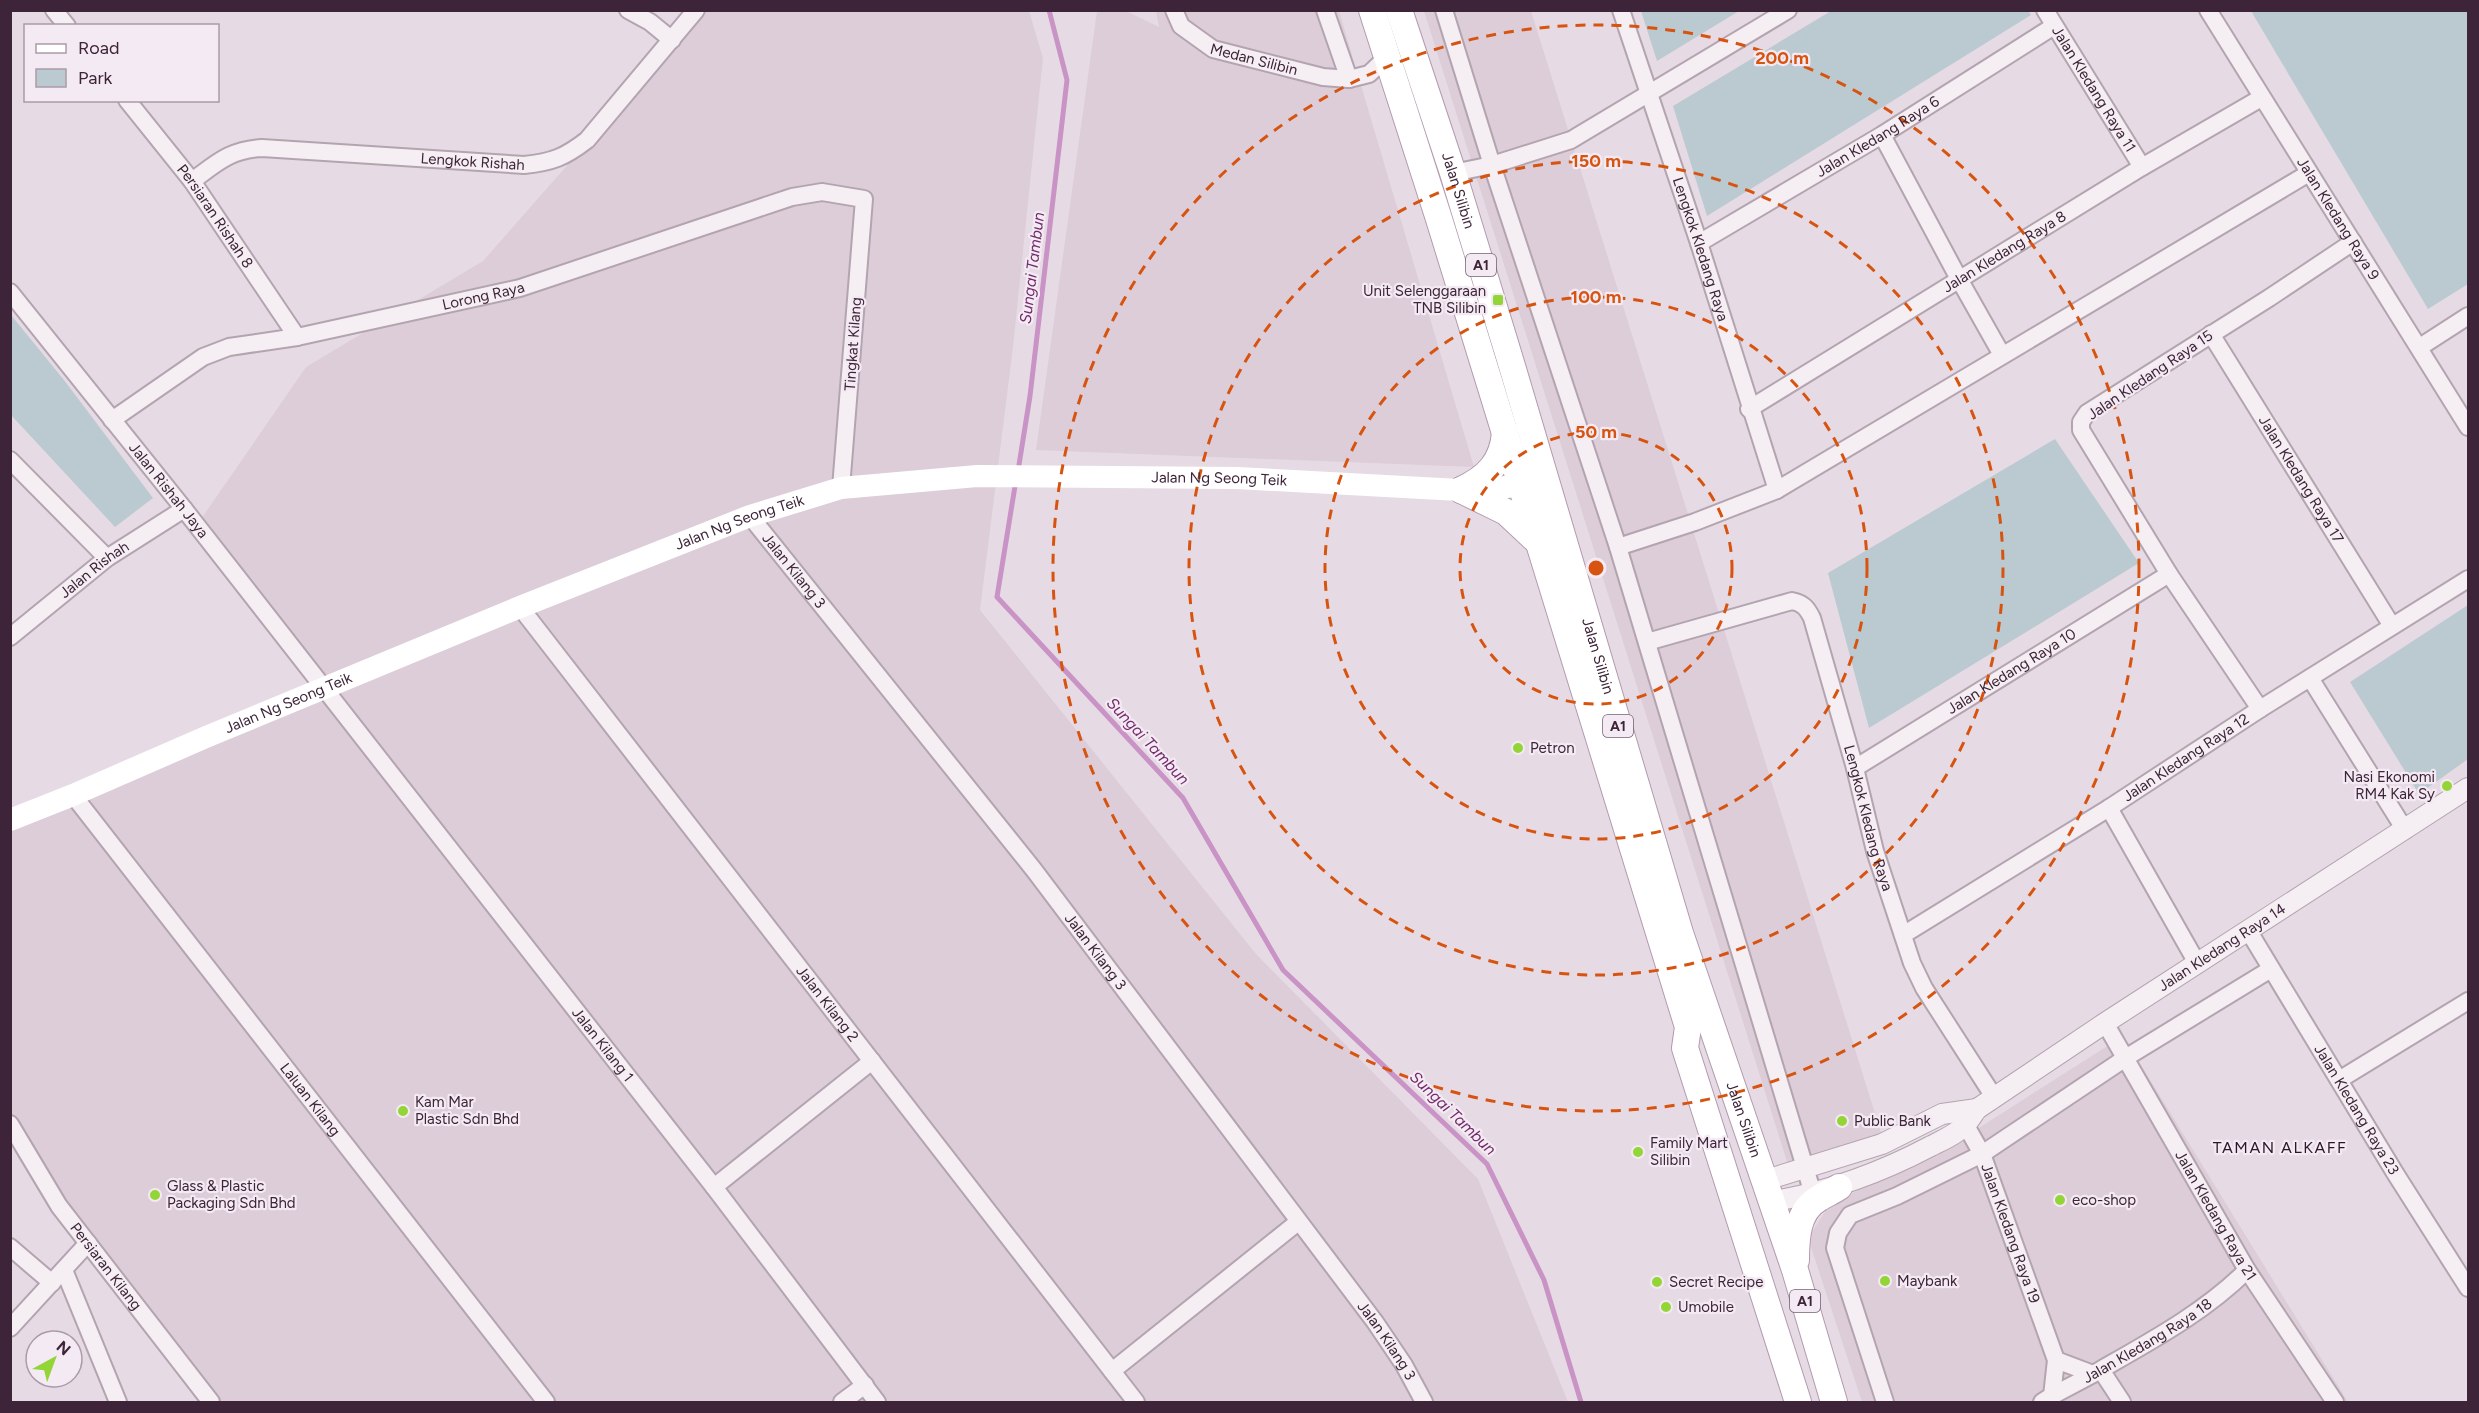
<svg xmlns="http://www.w3.org/2000/svg" width="2479" height="1413" font-family="Figtree,sans-serif">
<style>
.built{fill:#dccdd9}
.green{fill:#bbcad1}
.lines{fill:none;stroke-linecap:round;stroke-linejoin:round}
.stream{stroke:#c993c5;stroke-width:5}
.minor-casing{stroke:#b3a4b0;stroke-width:20}
.tertiary-casing{stroke:#b3a4b0;stroke-width:22}
.primary-casing{stroke:#b39aaf;stroke-width:28}
.minor{stroke:#f5eef3;stroke-width:16}
.tertiary{stroke:#f5eef3;stroke-width:20}
.secondary{stroke:#fff;stroke-width:22}
.primary{stroke:#fff;stroke-width:26}
.ring{fill:none;stroke:#d75410;stroke-width:3;stroke-dasharray:10 8}
.poi-dot{fill:#93d536;stroke:#f4eaf3;stroke-width:2}
.labels{text-anchor:middle;dominant-baseline:central;stroke-width:4.5;stroke-linejoin:round;paint-order:stroke}
.shield{fill:#f4eaf3;stroke:#745f70;stroke-width:1.5}
.shield-label{font-size:14px;font-weight:bold;fill:#3d2438}
.street-label{font-size:15px;fill:#3d2438;stroke:#f4eaf3}
.poi-label{font-size:15px;fill:#3d2438;stroke:#f4eaf3;text-anchor:start}
.water-label{font-size:16px;font-style:italic;fill:#732c6b;stroke:#f4eaf3}
.neighbourhood-label{font-size:16px;letter-spacing:1.5px;fill:#2d1728;stroke:#f4eaf3}
.centre{fill:#d75410;stroke:#f4eaf3;stroke-width:3}
.ring-label{font-size:18px;text-anchor:middle;font-weight:bold;fill:#d75410;stroke:#f4eaf3;stroke-width:4.5;stroke-linejoin:round;paint-order:stroke}
</style>
<rect width="100%" height="100%" fill="#e6dbe4"/>
<!-- built -->
<g class="built">
<path d="M 703,11 L 1029,11 L 1043,58 L 1013,347 L 980,610 L 1256,954 L 1478,1179 L 1568,1402 L 217,1402 L 28,1154 L 11,1111 L 11,813 L 318,685 L 199,522 L 306,367 L 483,261 Z"/>
<path d="M 1097,11 L 1126,11 L 1159,27 L 1156,11 L 1339,11 L 1474,467 L 1036,450 Z"/>
<path d="M 1424,11 L 1531,11 L 1883,1139 L 1790,1171 Z"/>
<path d="M 2123,1036 L 2348,1402 L 1862,1402 L 1808,1238 L 1830,1204 L 1960,1140 Z"/>
</g>
<!-- green -->
<g class="green">
<path d="M 2028,10 L 2031,15 L 1707,216 L 1673,106 L 1831,11 Z"/>
<path d="M 1641,11 L 1641,10 L 1739,11 L 1657,61 Z"/>
<path d="M 2251,11 L 2468,11 L 2468,284 L 2428,309 Z"/>
<path d="M 11,315 L 64,380 L 153,498 L 115,527 L 11,415 Z"/>
<path d="M 2055,439 L 2139,563 L 1869,728 L 1828,573 Z"/>
<path d="M 2468,605 L 2468,759 L 2419,794 L 2350,682 Z"/>
</g>
<g class="lines">
<!-- stream -->
<g class="stream">
<path d="M 1018,471 L 1030,396 L 1067,80 L 1049,10"/>
<path d="M 1016,480 L 997,597 L 1183,798 L 1283,970 L 1487,1164 L 1544,1280 L 1581,1402"/>
</g>
<!-- minor casing -->
<g class="minor-casing">
<g id="minor">
<path d="M 54,10 L 67,26"/>
<path d="M 628,10 L 650,22 L 672,40"/>
<path id="s1" d="M 1174,10 L 1181,26 L 1213,49 L 1323,77 L 1349,79 L 1369,74 L 1388,56"/>
<path d="M 1325,10 L 1349,79"/>
<path d="M 1444,10 L 1492,165 L 1618,547 L 1813,1194"/>
<path id="s2" d="M 1621,10 L 1699,243 L 1777,490"/>
<path id="s3" d="M 2045,10 L 2142,167"/>
<path id="s4" d="M 2208,10 L 2468,427"/>
<path id="s5" d="M 127,100 L 192,181 L 297,337"/>
<path d="M 1882,135 L 1959,279 L 2002,355"/>
<path d="M 1453,173 L 1492,165 L 1571,140 L 1788,10"/>
<path id="s6" d="M 192,181 C 217,163 229,150 262,148 L 524,165 C 553,162 565,157 587,140 L 696,10"/>
<path id="s7" d="M 1699,243 L 1882,135 L 2054,26"/>
<path id="s8" d="M 10,292 L 184,509 L 714,1187 L 877,1402"/>
<path id="s9" d="M 2211,334 L 2392,626"/>
<path d="M 2420,347 L 2468,316"/>
<path id="s10" d="M 1749,409 L 2142,167 L 2261,98"/>
<path id="s11" d="M 112,420 L 203,357 L 229,347 L 297,337 L 520,288 L 792,197 L 822,192 L 864,199 L 841,488"/>
<path d="M 10,460 L 107,558"/>
<path id="s12" d="M 750,516 L 1034,870 L 1375,1322 L 1404,1365 L 1424,1402"/>
<path d="M 1618,547 L 1695,522 L 1777,490 L 2309,173"/>
<path id="s13" d="M 520,607 L 1136,1402"/>
<path id="s14" d="M 10,637 L 107,558 L 184,509"/>
<path id="s15" d="M 1647,642 L 1792,601 C 1803,603 1807,608 1812,618 L 1855,768 L 1875,851 L 1912,963 L 1924,988 L 1994,1097"/>
<path d="M 2310,678 L 2405,830"/>
<path d="M 2260,709 L 2169,574 L 2081,430 L 2081,422 L 2087,413 L 2269,298 L 2353,242"/>
<path id="s16" d="M 1855,768 L 2169,574"/>
<path id="s17" d="M 73,795 L 546,1402"/>
<path d="M 2109,808 L 2197,963"/>
<path id="s18" d="M 2248,930 L 2395,1173 L 2468,1288"/>
<path id="s19" d="M 1903,935 L 2109,808 L 2260,709 L 2468,579"/>
<path id="s20" d="M 2105,1023 L 2247,1270 L 2335,1402"/>
<path d="M 2339,1080 L 2468,1001"/>
<path id="s21" d="M 1960,1115 L 1982,1154 L 2056,1360 L 2052,1396"/>
<path id="s22" d="M 10,1124 L 59,1206 L 211,1402"/>
<path d="M 714,1187 L 872,1061"/>
<path d="M 10,1247 L 52,1283"/>
<path d="M 64,1270 L 118,1402"/>
<path d="M 10,1328 L 88,1243"/>
<path d="M 2056,1360 L 2093,1374"/>
<path d="M 2101,1370 L 2122,1402"/>
<path d="M 1112,1371 L 1298,1222"/>
<path d="M 842,1402 L 865,1385"/>
<path d="M 1885,1402 L 1835,1248 L 1838,1233 L 1850,1215 L 1897,1196 L 1982,1154 L 2127,1057 L 2271,969"/>
<path id="s23" d="M 2042,1402 C 2061,1390 2082,1381 2102,1369 C 2153,1340 2206,1311 2247,1270"/>
</g>
</g>
<!-- tertiary casing -->
<g class="tertiary-casing">
<g id="tertiary">
<path d="M 1763,1181 L 1882,1144 L 1942,1114 L 1977,1109"/>
<path id="s24" d="M 1770,1202 C 1828,1192 1880,1173 1931,1146 C 1943,1140 1957,1134 1966,1124 C 1970,1120 1973,1114 1977,1109 L 2105,1023 L 2468,788"/>
</g>
</g>
<!-- primary casing -->
<g class="primary-casing">
<g id="primary">
<path d="M 1372,10 L 1439,219 L 1688,1027 L 1685,1048 L 1798,1402"/>
<path id="s26" d="M 1399,10 L 1453,173 L 1509,356 L 1680,933 L 1795,1270 L 1834,1402"/>
<path d="M 1461,490 L 1506,512 L 1535,539"/>
<path d="M 1461,490 C 1487,478 1503,462 1505,432"/>
<path d="M 1796,1260 C 1796,1239 1797,1211 1818,1199 C 1825,1194 1832,1192 1839,1187"/>
</g>
</g>
<!-- minor -->
<use href="#minor" class="minor"/>
<!-- tertiary -->
<use href="#tertiary" class="tertiary"/>
<!-- secondary -->
<path class="secondary" id="s25" d="M 10,820 L 73,795 L 206,737 L 520,607 L 750,516 L 841,488 L 977,476 L 1237,478 L 1478,491 L 1520,485"/>
<!-- primary -->
<use href="#primary" class="primary"/>
</g>
<!-- distance rings -->
<g class="ring">
<circle cx="1596" cy="568" r="136"/>
<circle cx="1596" cy="568" r="271"/>
<circle cx="1596" cy="568" r="407"/>
<circle cx="1596" cy="568" r="543"/>
</g>
<!-- markers -->
<g class="poi-dot">
<rect x="1492" y="294" width="12" height="12" rx="3"/>
<circle cx="1518" cy="748" r="6"/>
<circle cx="2447" cy="786" r="6"/>
<circle cx="403" cy="1111" r="6"/>
<circle cx="1842" cy="1121" r="6"/>
<circle cx="1638" cy="1152" r="6"/>
<circle cx="155" cy="1195" r="6"/>
<circle cx="2060" cy="1200" r="6"/>
<circle cx="1885" cy="1281" r="6"/>
<circle cx="1657" cy="1282" r="6"/>
<circle cx="1666" cy="1307" r="6"/>
</g>
<g class="labels">
<!-- shield labels -->
<g class="shield">
<rect x="1466" y="254" width="30" height="22" rx="4.5"/>
<rect x="1603" y="715" width="30" height="22" rx="4.5"/>
<rect x="1790" y="1290" width="30" height="22" rx="4.5"/>
</g>
<g class="shield-label">
<text x="1481" y="265">A1</text>
<text x="1618" y="726">A1</text>
<text x="1805" y="1301">A1</text>
</g>
<!-- street labels -->
<g class="street-label">
<text stroke="none"><textPath href="#s1" startOffset="99">Medan Silibin</textPath></text>
<text stroke="none"><textPath href="#s3" startOffset="93">Jalan Kledang Raya 11</textPath></text>
<text stroke="none"><textPath href="#s7" startOffset="208">Jalan Kledang Raya 6</textPath></text>
<text stroke="none"><textPath href="#s6" startOffset="290">Lengkok Rishah</textPath></text>
<text stroke="none"><textPath href="#s26" startOffset="190">Jalan Silibin</textPath></text>
<text stroke="none"><textPath href="#s5" startOffset="146">Persiaran Rishah 8</textPath></text>
<text stroke="none"><textPath href="#s4" startOffset="246">Jalan Kledang Raya 9</textPath></text>
<text stroke="none"><textPath href="#s2" startOffset="252">Lengkok Kledang Raya</textPath></text>
<text stroke="none"><textPath href="#s10" startOffset="300">Jalan Kledang Raya 8</textPath></text>
<text stroke="none"><textPath href="#s11" startOffset="398">Lorong Raya</textPath></text>
<text transform="translate(853 344) rotate(-86)">Tingkat Kilang</text>
<text transform="translate(2150 375) rotate(-34)">Jalan Kledang Raya 15</text>
<text stroke="none"><textPath href="#s25" startOffset="1274">Jalan Ng Seong Teik</textPath></text>
<text stroke="none"><textPath href="#s9" startOffset="171">Jalan Kledang Raya 17</textPath></text>
<text stroke="none"><textPath href="#s8" startOffset="254">Jalan Rishah Jaya</textPath></text>
<text stroke="none"><textPath href="#s25" startOffset="788">Jalan Ng Seong Teik</textPath></text>
<text stroke="none"><textPath href="#s14" startOffset="108">Jalan Rishah</textPath></text>
<text stroke="none"><textPath href="#s12" startOffset="70">Jalan Kilang 3</textPath></text>
<text stroke="none"><textPath href="#s26" startOffset="676">Jalan Silibin</textPath></text>
<text stroke="none"><textPath href="#s16" startOffset="184">Jalan Kledang Raya 10</textPath></text>
<text stroke="none"><textPath href="#s25" startOffset="302">Jalan Ng Seong Teik</textPath></text>
<text stroke="none"><textPath href="#s19" startOffset="334">Jalan Kledang Raya 12</textPath></text>
<text stroke="none"><textPath href="#s15" startOffset="386">Lengkok Kledang Raya</textPath></text>
<text stroke="none"><textPath href="#s24" startOffset="525">Jalan Kledang Raya 14</textPath></text>
<text stroke="none"><textPath href="#s12" startOffset="556">Jalan Kilang 3</textPath></text>
<text stroke="none"><textPath href="#s13" startOffset="502">Jalan Kilang 2</textPath></text>
<text stroke="none"><textPath href="#s8" startOffset="958">Jalan Kilang 1</textPath></text>
<text stroke="none"><textPath href="#s17" startOffset="386">Laluan Kilang</textPath></text>
<text stroke="none"><textPath href="#s18" startOffset="210">Jalan Kledang Raya 23</textPath></text>
<text stroke="none"><textPath href="#s26" startOffset="1162">Jalan Silibin</textPath></text>
<text stroke="none"><textPath href="#s20" startOffset="222">Jalan Kledang Raya 21</textPath></text>
<text stroke="none"><textPath href="#s21" startOffset="129">Jalan Kledang Raya 19</textPath></text>
<text stroke="none"><textPath href="#s22" startOffset="172">Persiaran Kilang</textPath></text>
<text stroke="none"><textPath href="#s23" startOffset="122">Jalan Kledang Raya 18</textPath></text>
<text stroke="none"><textPath href="#s12" startOffset="1042">Jalan Kilang 3</textPath></text>
</g>
<!-- poi labels -->
<g class="poi-label">
<text x="1486" y="291" text-anchor="end">Unit Selenggaraan<tspan x="1486" dy="17">TNB Silibin</tspan></text>
<text x="1530" y="748">Petron</text>
<text x="2435" y="777" text-anchor="end">Nasi Ekonomi<tspan x="2435" dy="17">RM4 Kak Sy</tspan></text>
<text x="415" y="1102">Kam Mar<tspan x="415" dy="17">Plastic Sdn Bhd</tspan></text>
<text x="1854" y="1121">Public Bank</text>
<text x="1650" y="1143">Family Mart<tspan x="1650" dy="17">Silibin</tspan></text>
<text x="167" y="1186">Glass &amp; Plastic<tspan x="167" dy="17">Packaging Sdn Bhd</tspan></text>
<text x="2072" y="1200">eco-shop</text>
<text x="1897" y="1281">Maybank</text>
<text x="1669" y="1282">Secret Recipe</text>
<text x="1678" y="1307">Umobile</text>
</g>
<!-- water labels -->
<g class="water-label">
<text transform="translate(1032 268) rotate(-83)">Sungai Tambun</text>
<text transform="translate(1148 741) rotate(47)">Sungai Tambun</text>
<text transform="translate(1453 1113) rotate(44)">Sungai Tambun</text>
</g>
<!-- neighbourhood labels -->
<g class="neighbourhood-label">
<text x="2280" y="1147">TAMAN ALKAFF</text>
</g>
</g>
<circle cx="1596" cy="568" r="9" class="centre"/>
<g class="ring-label">
<text x="1782" y="64">200 m</text>
<text x="1596" y="167">150 m</text>
<text x="1596" y="303">100 m</text>
<text x="1596" y="438">50 m</text>
</g>
<!-- border -->
<rect width="2479" height="1413" fill="none" stroke="#3d2438" stroke-width="24"/>
<!-- legend -->
<rect x="24" y="24" width="195" height="78" fill="#f4eaf3" stroke="#ab9ba8" stroke-width="1.5"/>
<rect x="36" y="44" width="30" height="9" fill="#ffffff" stroke="#ab9ba8" stroke-width="1.5"/>
<text x="78" y="54" font-size="18" fill="#3d2438">Road</text>
<rect x="36" y="69" width="30" height="18" fill="#bbcad1" stroke="#ab9ba8" stroke-width="1.5"/>
<text x="78" y="84" font-size="18" fill="#3d2438">Park</text>
<!-- north arrow -->
<g transform="translate(54 1359) rotate(41)"><circle r="28" fill="#f4eaf3" stroke="#ab9ba8" stroke-width="1.5"/>
<path d="M0-4.5L10 22L0 15L-10 22Z" fill="#93d536"/>
<text y="-9" font-size="16" font-weight="bold" text-anchor="middle" fill="#3d2438">N</text>
</g>
</svg>
